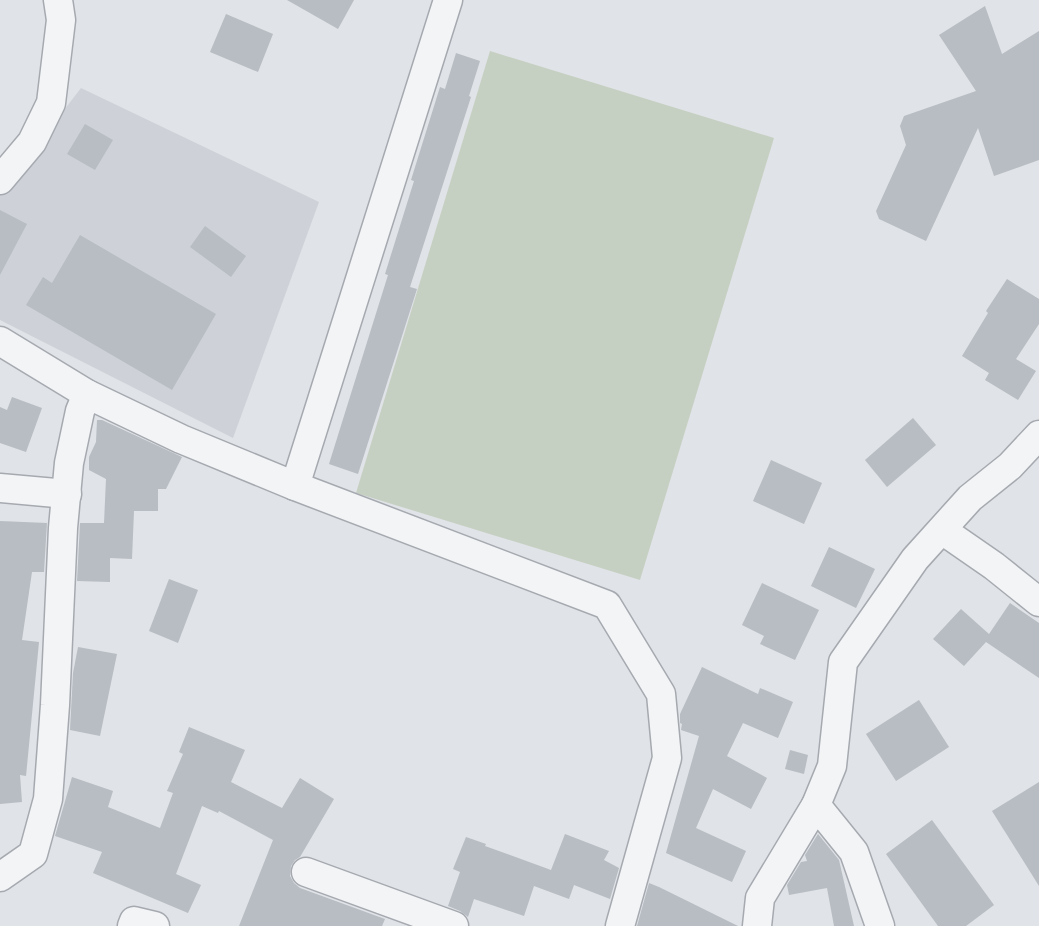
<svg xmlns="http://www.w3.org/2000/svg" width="1039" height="926" font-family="'DM Sans',sans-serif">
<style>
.built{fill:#ced2d8}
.green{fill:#c6d0c2}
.building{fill:#b7bdc3}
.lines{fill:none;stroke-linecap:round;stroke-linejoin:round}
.minor-casing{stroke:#a6aab0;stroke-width:31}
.minor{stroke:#f2f4f6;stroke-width:28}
</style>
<rect width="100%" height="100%" fill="#e0e3e7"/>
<!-- built -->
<path class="built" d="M 81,88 L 319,202 L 233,438 L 0,320 L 0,193 Z"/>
<!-- green -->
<path class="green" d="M 490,51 L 774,138 L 640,580 L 356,493 Z"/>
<!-- building -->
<g class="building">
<path d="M 287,0 L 354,0 L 338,29 Z"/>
<path d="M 985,6 L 1002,54 L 1039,31 L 1039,160 L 994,176 L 978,128 L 926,241 L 879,219 L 876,211 L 906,145 L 900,126 L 904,116 L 976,91 L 939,35 Z"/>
<path d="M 226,14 L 273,34 L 258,72 L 210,52 Z"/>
<path d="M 456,53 L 480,61 L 469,96 L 471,97 L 410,287 L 417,289 L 358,474 L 329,464 L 388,275 L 385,274 L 414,181 L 411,180 L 440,87 L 445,89 Z"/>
<path d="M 85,124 L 113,140 L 95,170 L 67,154 Z"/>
<path d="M 0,210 L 27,224 L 0,275 Z"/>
<path d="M 205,226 L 246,256 L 231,277 L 190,247 Z"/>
<path d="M 80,235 L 216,314 L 172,390 L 26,305 L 43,277 L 52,283 Z"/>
<path d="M 1007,279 L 1039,299 L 1039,324 L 1016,359 L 1036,371 L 1018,400 L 985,380 L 989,373 L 962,356 L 988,313 L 986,311 Z"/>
<path d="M 12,397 L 42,408 L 26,452 L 0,443 L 0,407 L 7,410 Z"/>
<path d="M 913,418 L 936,445 L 887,487 L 865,460 Z"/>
<path d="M 97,420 L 102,420 L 182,457 L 166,489 L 158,489 L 158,511 L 134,511 L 132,559 L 110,558 L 110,582 L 77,581 L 80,523 L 104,523 L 106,479 L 89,470 L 89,457 L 96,442 Z"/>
<path d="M 771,460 L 822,483 L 804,524 L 753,501 Z"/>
<path d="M 0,521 L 47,523 L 44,572 L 32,572 L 22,640 L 39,642 L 26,776 L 20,775 L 22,802 L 0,804 Z"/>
<path d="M 829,547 L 875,569 L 856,608 L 811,586 Z"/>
<path d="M 169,579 L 198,590 L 178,643 L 149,631 Z"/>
<path d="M 762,583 L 819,610 L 795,660 L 760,644 L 764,636 L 742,625 Z"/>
<path d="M 1010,603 L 1039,623 L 1039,678 L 986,642 L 964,666 L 933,639 L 961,609 L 989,634 Z"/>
<path d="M 78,647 L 117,654 L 100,736 L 70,730 L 73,673 Z"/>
<path d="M 702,667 L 758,694 L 760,688 L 793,702 L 778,738 L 743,723 L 727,756 L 767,778 L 751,809 L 713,789 L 696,828 L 746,851 L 732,882 L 666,853 L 699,736 L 681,730 L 682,724 L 680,723 L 680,714 Z"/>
<path d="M 919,700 L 949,747 L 896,781 L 866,734 Z"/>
<path d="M 189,727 L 245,750 L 231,782 L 282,808 L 300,778 L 334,799 L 300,857 L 295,860 L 291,866 L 290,876 L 294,883 L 300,888 L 385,919 L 382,926 L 239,926 L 273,840 L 219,811 L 218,813 L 202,806 L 176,874 L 201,885 L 188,913 L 93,873 L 102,852 L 55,836 L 72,777 L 113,791 L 108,807 L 160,828 L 173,793 L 167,791 L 183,754 L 179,752 Z"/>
<path d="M 790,750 L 808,755 L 804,774 L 785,769 Z"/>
<path d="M 1039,782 L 1039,886 L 992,811 Z"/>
<path d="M 932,820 L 994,905 L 966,926 L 938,926 L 886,854 Z"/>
<path d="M 565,834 L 609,851 L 604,860 L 619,868 L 610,899 L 574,885 L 569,899 L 534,886 L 524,916 L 474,899 L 468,917 L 460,911 L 448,906 L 460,872 L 453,869 L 466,837 L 486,844 L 485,846 L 551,870 Z"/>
<path d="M 818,834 L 839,860 L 854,926 L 834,926 L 827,888 L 789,895 L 787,885 L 801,862 L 807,861 L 805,855 Z"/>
<path d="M 649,883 L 659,887 L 738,926 L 637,926 Z"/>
</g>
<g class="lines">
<!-- minor casing -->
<g class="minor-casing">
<g id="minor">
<path d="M 0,180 L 32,142 L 51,103 L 61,20 L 58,0"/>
<path d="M 0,341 L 87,394 L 181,439 L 295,486 L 607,605 L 661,694 L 667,758 L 620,926"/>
<path d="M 295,486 L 448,0"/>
<path d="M 0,488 L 67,494"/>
<path d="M 942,530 L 994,566 L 1039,602"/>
<path d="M 816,805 L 832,766 L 843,662 L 915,559 L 970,498 L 1010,466 L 1039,435"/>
<path d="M 306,872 L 454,926"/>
<path d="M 0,877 L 33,854 L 48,799 L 55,705 L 63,528 L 69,463 L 80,411 L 87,394"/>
<path d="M 132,926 L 134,921 L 155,926"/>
<path d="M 757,926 L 760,898 L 816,805 L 854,852 L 880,926"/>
</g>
</g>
<!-- minor -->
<use href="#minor" class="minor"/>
</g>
</svg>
